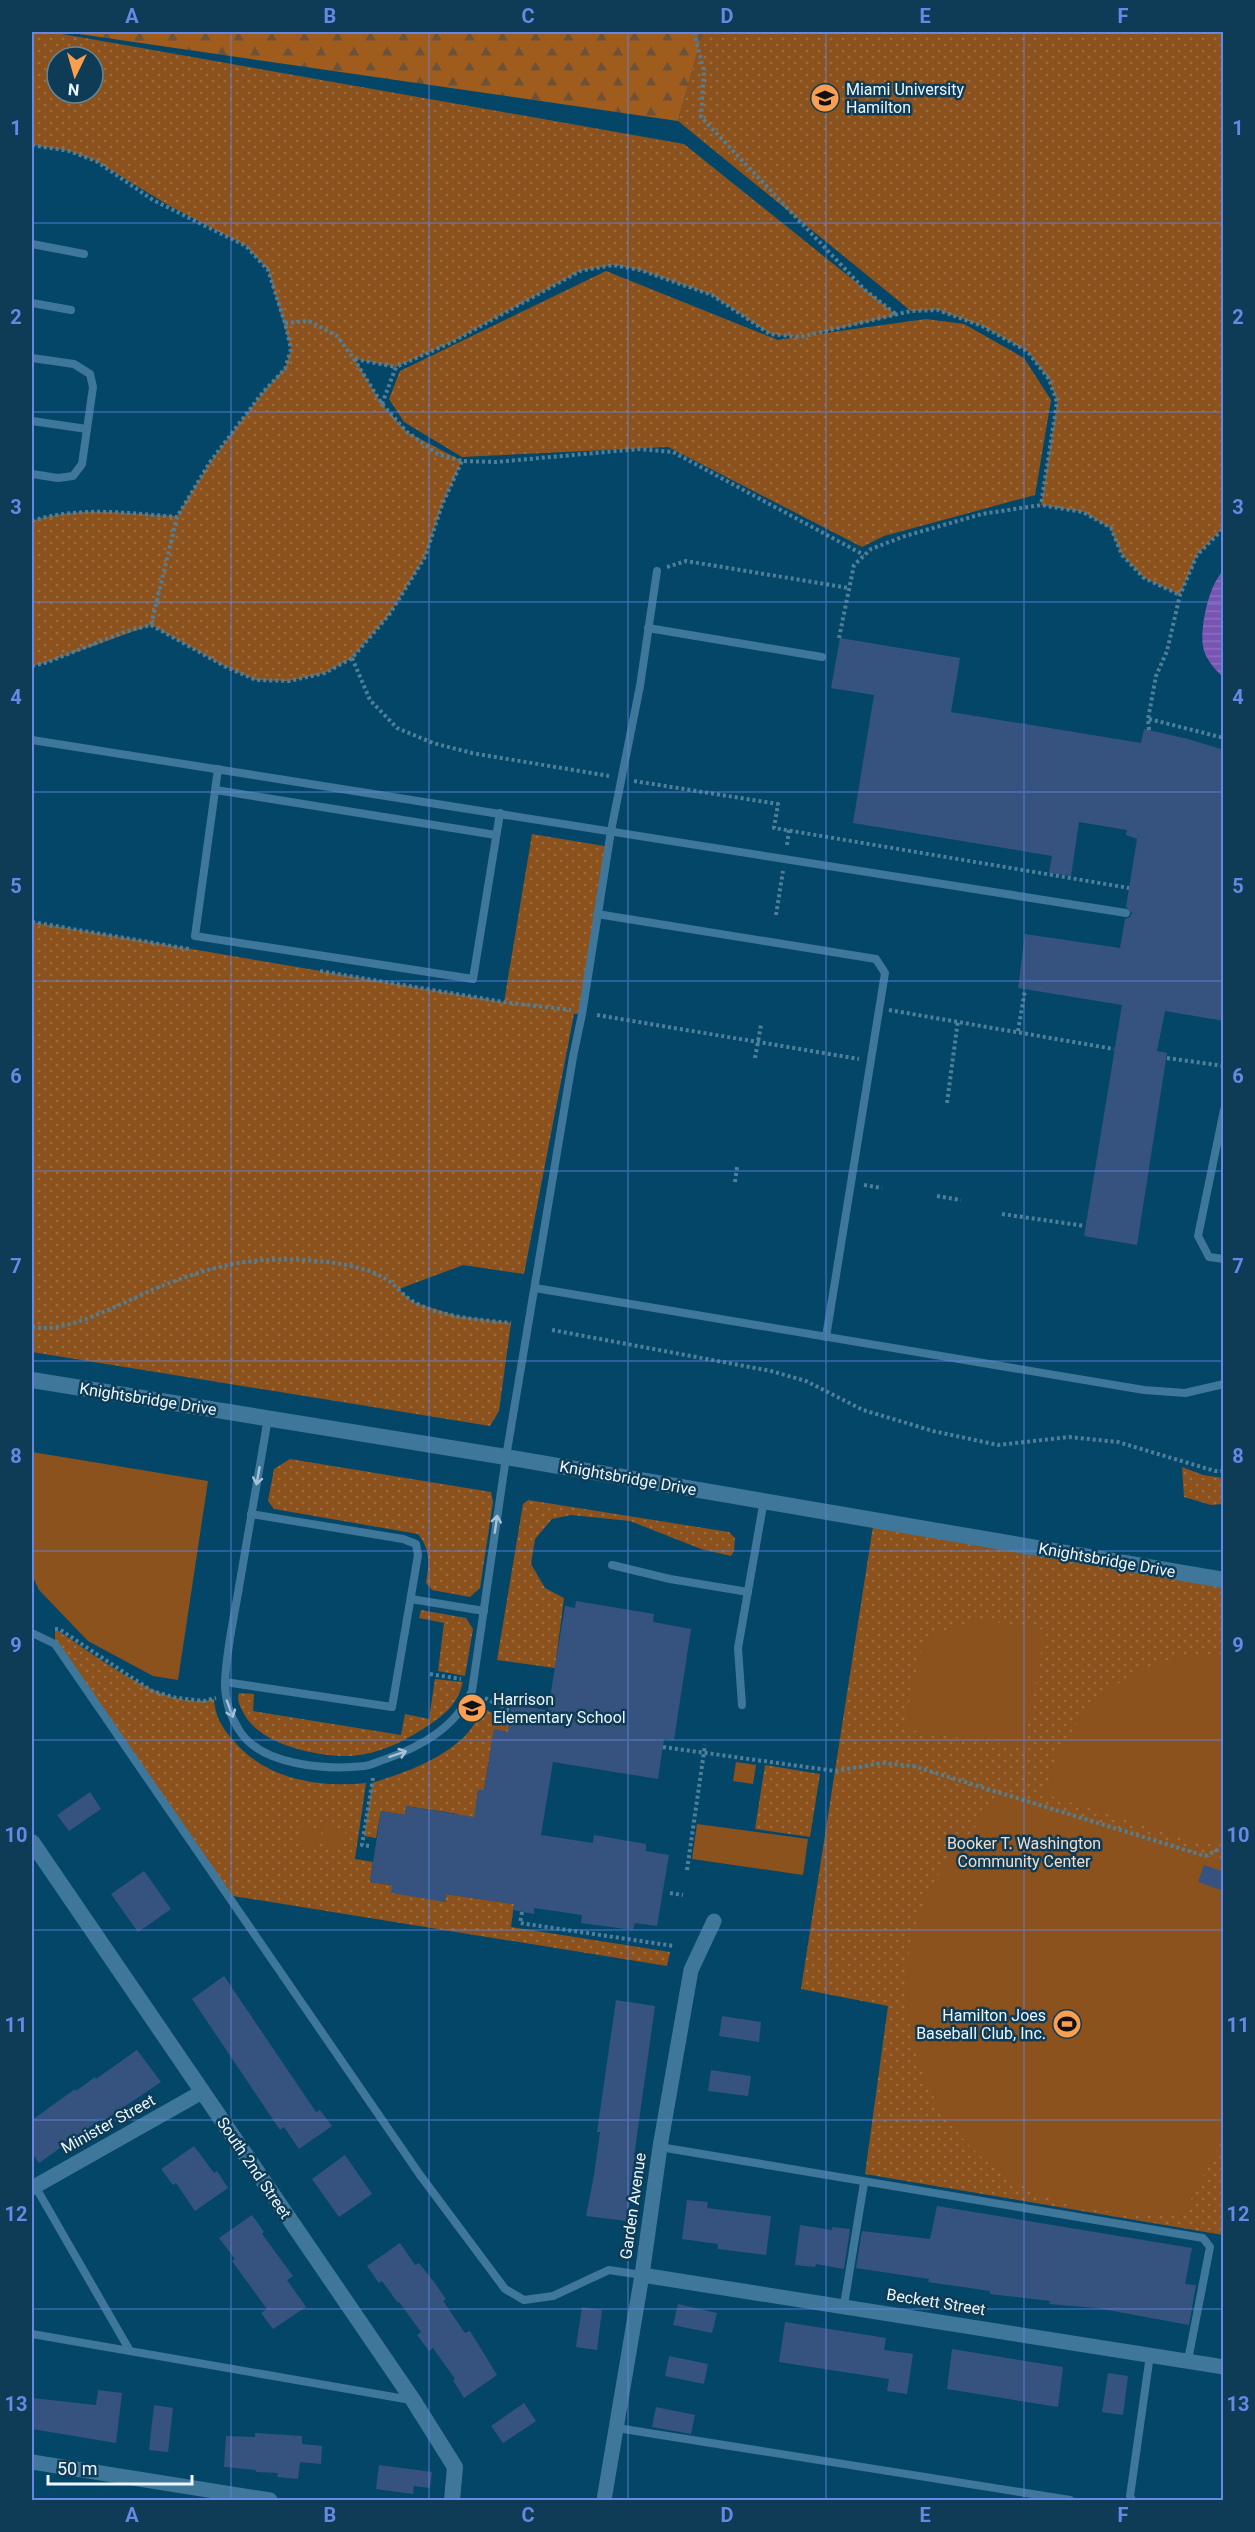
<svg xmlns="http://www.w3.org/2000/svg" width="1255" height="2532" font-family="Roboto,sans-serif">
<style>
.grass{fill:url(#grass-dots);fill-rule:evenodd}
.forest{fill:url(#forest-firs)}
.pitch{fill:#8c521d}
.water{fill:url(#water-rules)}
.building{fill:#36537f}
.lines{fill:none;stroke-linecap:round;stroke-linejoin:round}
.path{stroke:#4f7f99;stroke-width:4;stroke-dasharray:3 3;stroke-linecap:butt}
.service{stroke:#3f779b;stroke-width:8}
.minor{stroke:#3f779b;stroke-width:15}
.tertiary{stroke:#3f779b;stroke-width:16}
.oneway{stroke:#a6c3d6}
.grid{fill:none;stroke:#6589e5;stroke-width:1.5;stroke-opacity:0.55}
.labels{text-anchor:middle;dominant-baseline:central;stroke-width:5;stroke-linejoin:round;paint-order:stroke}
.poi-label{font-size:16px;fill:#ebf6fe;stroke:#0e3b55;text-anchor:start}
.street-label{font-size:16px;fill:#ebf6fe;stroke:#0e3b55}
.park-label{font-size:16px;fill:#f3dcca;stroke:#0e3b55}
.neatline{fill:none;stroke:#6589e5;stroke-width:2}
.grid-label{font-size:20px;text-anchor:middle;font-weight:bold;fill:#6589e5}
</style>
<defs>
<pattern id="grass-dots" width="8" height="8" patternUnits="userSpaceOnUse" patternTransform="scale(1.5)"><rect width="8" height="8" fill="#8c521d"/><path d="M2 2h.1M6 6h.1" fill="none" stroke="#9c6c3f" stroke-width="1.8" stroke-linecap="round"/></pattern>
<pattern id="forest-firs" width="22" height="20" patternUnits="userSpaceOnUse" patternTransform="scale(1.5)"><rect width="22" height="20" fill="#9f5c1d"/><path d="M5 1l3.5 6h-7zM16 11l3.5 6h-7z" fill="#6e5237"/></pattern>
<pattern id="water-rules" width="6" height="5" patternUnits="userSpaceOnUse" patternTransform="scale(1.5)"><rect width="6" height="5" fill="#7855b2"/><path d="M0 2.5h6" fill="none" stroke="#8b6ebe"/></pattern>
</defs>
<rect width="100%" height="100%" fill="#044668"/>
<!-- grass -->
<g class="grass">
<path d="M 32,32 L 51,32 L 684,144 L 897,315 L 811,335 L 926,319 L 964,324 L 1024,358 L 1051,400 L 1035,495 L 884,536 L 862,547 L 668,447 L 462,457 L 404,422 L 389,399 L 400,371 L 606,271 L 778,340 L 796,337 L 770,334 L 712,295 L 640,270 L 613,265 L 580,271 L 452,342 L 396,367 L 355,359 L 382,404 L 407,432 L 462,461 L 442,505 L 425,557 L 389,615 L 352,658 L 325,673 L 289,681 L 256,680 L 226,667 L 151,625 L 45,663 L 32,666 L 32,521 C 78,505 128,514 177,516 L 210,462 L 263,392 L 285,368 L 291,349 L 268,270 L 246,246 L 168,205 L 96,161 L 69,151 L 32,145 ZM 57,57 L 93,57 L 93,93 L 57,93 Z"/>
<path d="M 703,32 L 1223,32 L 1223,528 L 1197,555 L 1180,595 L 1144,578 L 1122,555 L 1110,528 L 1083,512 L 1041,505 L 1057,402 L 1049,379 L 1027,351 L 982,326 L 938,310 L 911,311 L 678,121 Z"/>
<path d="M 532,834 L 610,847 L 582,1014 L 574,1014 L 524,1274 L 463,1265 L 399,1289 L 413,1302 L 457,1316 L 511,1323 L 499,1411 L 490,1426 L 32,1352 L 32,922 L 504,1002 Z"/>
<path d="M 290,1459 L 491,1492 L 493,1502 L 480,1588 L 470,1597 L 432,1590 L 426,1583 C 429,1564 431,1550 418,1534 L 274,1509 L 268,1501 L 274,1469 Z"/>
<path d="M 1182,1467 L 1203,1475 L 1223,1478 L 1223,1504 L 1211,1505 L 1184,1497 Z"/>
<path d="M 528,1500 L 729,1532 L 735,1538 L 734,1551 L 731,1556 L 701,1549 L 630,1521 L 571,1515 L 552,1519 L 535,1539 L 531,1564 L 545,1588 L 564,1598 L 555,1668 L 497,1660 L 523,1504 Z"/>
<path d="M 874,1520 L 1223,1580 L 1223,2235 L 865,2174 L 888,2006 L 801,1989 Z"/>
<path d="M 421,1610 L 466,1618 L 473,1629 L 465,1676 L 438,1671 L 444,1623 L 419,1618 Z"/>
<path d="M 55,1629 C 96,1655 164,1712 214,1699 C 215,1716 221,1726 232,1739 C 264,1779 318,1788 366,1783 L 355,1859 L 373,1862 L 370,1882 L 392,1885 L 445,1902 L 446,1894 L 514,1904 L 511,1927 L 670,1952 L 667,1966 L 227,1895 L 55,1644 Z"/>
<path d="M 435,1679 L 463,1682 C 457,1706 443,1716 423,1729 C 401,1743 378,1754 351,1756 C 317,1757 256,1744 242,1710 C 239,1704 237,1700 239,1693 L 254,1694 L 253,1711 L 401,1735 L 405,1714 L 429,1719 Z"/>
<path d="M 485,1709 L 513,1725 L 509,1732 L 494,1730 L 484,1790 L 478,1790 L 476,1807 L 478,1825 L 458,1814 L 406,1806 L 405,1815 L 381,1811 L 376,1838 L 364,1836 L 372,1783 C 406,1772 439,1761 465,1736 C 473,1728 478,1717 485,1709 Z"/>
<path d="M 765,1765 L 820,1774 L 810,1837 L 755,1829 Z"/>
</g>
<!-- forest -->
<path class="forest" d="M 65,32 L 703,32 L 678,121 Z"/>
<!-- pitch -->
<g class="pitch">
<path d="M 32,1452 L 208,1481 L 178,1680 L 153,1676 L 88,1641 L 39,1590 L 32,1575 Z"/>
<path d="M 982,1620 L 1045,1630 L 1024,1747 L 903,1729 L 924,1638 Z"/>
<path d="M 1193,1654 L 1223,1654 L 1223,1837 L 1206,1845 L 1044,1794 C 1048,1782 1051,1770 1055,1759 C 1059,1748 1068,1737 1075,1727 C 1105,1685 1143,1664 1193,1654 Z"/>
<path d="M 736,1762 L 756,1765 L 753,1784 L 733,1781 Z"/>
<path d="M 998,1792 L 1223,1861 L 1223,2137 L 1182,2217 C 1141,2211 1097,2215 1057,2201 C 976,2172 921,2106 909,2021 C 906,2002 904,1981 907,1962 C 910,1941 917,1920 925,1901 C 934,1876 952,1858 968,1837 C 979,1823 988,1807 998,1792 Z"/>
<path d="M 697,1824 L 808,1839 L 803,1875 L 692,1859 Z"/>
<path d="M 302,1826 L 322,1829 L 318,1848 L 299,1845 Z"/>
<path d="M 326,1826 L 346,1829 L 343,1848 L 323,1845 Z"/>
</g>
<!-- water -->
<path class="water" d="M 1223,571 L 1223,677 C 1215,670 1204,657 1203,646 C 1200,626 1209,585 1223,571 Z"/>
<!-- building -->
<g class="building">
<path d="M 840,638 L 960,658 L 951,712 L 1141,743 L 1144,729 L 1188,739 L 1224,750 L 1224,1021 L 1165,1011 L 1157,1051 L 1167,1053 L 1137,1245 L 1084,1236 L 1122,1005 L 1018,988 L 1025,934 L 1120,948 L 1125,919 L 1130,917 L 1132,913 L 1126,907 L 1137,839 L 1126,835 L 1127,830 L 1079,822 L 1071,876 L 1049,873 L 1052,856 L 853,823 L 874,695 L 831,688 Z"/>
<path d="M 576,1601 L 654,1614 L 653,1622 L 691,1629 L 674,1740 L 664,1739 L 658,1779 L 553,1762 L 541,1835 L 593,1843 L 594,1835 L 646,1844 L 646,1851 L 669,1855 L 657,1926 L 635,1923 L 633,1930 L 581,1923 L 582,1915 L 534,1908 L 534,1914 L 513,1910 L 514,1904 L 446,1894 L 445,1902 L 391,1893 L 392,1885 L 370,1882 L 381,1811 L 405,1815 L 406,1806 L 474,1817 L 478,1790 L 484,1790 L 494,1729 L 508,1732 L 511,1705 L 548,1710 L 565,1606 L 575,1608 Z"/>
<path d="M 90,1792 L 101,1809 L 69,1831 L 57,1815 Z"/>
<path d="M 1204,1865 L 1224,1872 L 1224,1891 L 1198,1882 Z"/>
<path d="M 144,1871 L 171,1909 L 138,1932 L 111,1894 Z"/>
<path d="M 224,1976 L 316,2112 L 320,2110 L 332,2126 L 299,2149 L 284,2127 L 280,2130 L 192,1999 Z"/>
<path d="M 616,2000 L 655,2006 L 634,2157 L 637,2157 L 634,2177 L 626,2221 L 586,2216 L 594,2175 L 600,2132 L 597,2132 Z"/>
<path d="M 722,2016 L 761,2022 L 759,2042 L 719,2036 Z"/>
<path d="M 137,2050 L 161,2082 L 103,2121 L 101,2119 L 39,2163 L 32,2153 L 32,2120 L 75,2089 L 76,2091 L 95,2077 L 96,2079 Z"/>
<path d="M 711,2070 L 751,2076 L 748,2096 L 708,2091 Z"/>
<path d="M 194,2146 L 214,2173 L 217,2171 L 228,2188 L 195,2211 L 176,2183 L 173,2185 L 161,2169 Z"/>
<path d="M 345,2155 L 372,2194 L 339,2217 L 312,2179 Z"/>
<path d="M 687,2200 L 708,2202 L 707,2208 L 771,2216 L 766,2255 L 718,2249 L 718,2244 L 682,2239 Z"/>
<path d="M 937,2206 L 1192,2248 L 1185,2284 L 1196,2285 L 1189,2325 L 1097,2308 L 1049,2304 L 1050,2301 L 990,2294 L 990,2291 L 928,2282 L 929,2279 L 856,2268 L 862,2231 L 930,2239 Z"/>
<path d="M 252,2215 L 264,2232 L 262,2234 L 293,2276 L 287,2280 L 306,2307 L 273,2329 L 261,2313 L 267,2309 L 232,2261 L 235,2259 L 219,2238 Z"/>
<path d="M 800,2225 L 832,2230 L 832,2227 L 850,2229 L 844,2269 L 816,2264 L 815,2267 L 795,2265 Z"/>
<path d="M 400,2243 L 415,2265 L 419,2263 L 434,2282 L 446,2299 L 443,2301 L 465,2333 L 470,2331 L 497,2375 L 464,2398 L 453,2380 L 455,2379 L 433,2348 L 429,2351 L 417,2335 L 421,2332 L 399,2302 L 398,2303 L 382,2281 L 379,2283 L 367,2266 Z"/>
<path d="M 678,2304 L 717,2313 L 712,2333 L 673,2325 Z"/>
<path d="M 582,2307 L 602,2310 L 597,2350 L 576,2347 Z"/>
<path d="M 785,2322 L 886,2338 L 884,2350 L 913,2354 L 907,2394 L 887,2391 L 889,2379 L 779,2362 Z"/>
<path d="M 952,2349 L 1063,2367 L 1058,2407 L 947,2389 Z"/>
<path d="M 669,2356 L 708,2364 L 704,2384 L 665,2376 Z"/>
<path d="M 1108,2373 L 1128,2376 L 1123,2415 L 1102,2412 Z"/>
<path d="M 98,2390 L 122,2393 L 116,2443 L 32,2429 L 32,2398 L 96,2405 Z"/>
<path d="M 524,2403 L 536,2421 L 503,2443 L 491,2426 Z"/>
<path d="M 154,2405 L 173,2408 L 168,2452 L 149,2450 Z"/>
<path d="M 656,2407 L 695,2415 L 691,2434 L 652,2427 Z"/>
<path d="M 255,2433 L 302,2436 L 302,2444 L 322,2446 L 321,2464 L 300,2462 L 298,2479 L 277,2477 L 278,2473 L 256,2472 L 256,2470 L 224,2467 L 226,2436 L 255,2437 Z"/>
<path d="M 379,2465 L 432,2472 L 430,2488 L 414,2486 L 413,2494 L 376,2489 Z"/>
</g>
<g class="lines">
<!-- path -->
<g class="path">
<path d="M 694,32 L 704,71 L 701,117 L 865,290 L 897,315"/>
<path d="M 32,145 L 69,151 L 96,161 L 153,200 L 246,246 L 268,270 L 285,323 L 291,349 L 285,369 L 263,392 L 210,462 L 177,517 L 151,625"/>
<path d="M 285,323 L 309,321 L 337,336 L 354,359 L 382,404 L 407,432 L 438,454 L 462,461 L 496,462 L 639,449 L 673,452 L 864,555"/>
<path d="M 355,359 L 396,367"/>
<path d="M 382,404 L 396,367 L 452,342 L 580,271 L 613,265 L 640,270 L 712,295 L 770,334 L 800,337 L 911,311 L 938,310 L 982,326 L 1027,351 L 1049,379 L 1057,402 L 1041,505"/>
<path d="M 32,521 C 78,506 129,513 177,517"/>
<path d="M 667,567 L 686,561 L 849,588"/>
<path d="M 839,638 L 854,565 L 871,549 L 905,536 L 982,514 L 1041,505 L 1083,512 L 1111,528 L 1122,555 L 1144,578 L 1180,595"/>
<path d="M 352,658 L 370,700 L 397,728 L 433,743 L 472,753 L 609,776"/>
<path d="M 32,666 L 45,663 L 127,631 L 151,625 L 226,667 L 256,680 L 289,681 L 325,673 L 352,658 L 389,615 L 425,557 L 442,505 L 462,461"/>
<path d="M 1149,719 L 1224,738"/>
<path d="M 1149,730 L 1148,719 L 1156,676 L 1167,651 L 1180,595 L 1197,555 L 1224,528"/>
<path d="M 634,781 L 778,804 L 774,828 L 1129,888"/>
<path d="M 787,845 L 789,830"/>
<path d="M 776,915 L 783,871"/>
<path d="M 32,922 L 189,949"/>
<path d="M 320,971 L 504,1002 L 571,1010"/>
<path d="M 889,1010 L 1114,1049"/>
<path d="M 597,1015 L 859,1059"/>
<path d="M 1018,1031 L 1025,990"/>
<path d="M 755,1058 L 761,1025"/>
<path d="M 1167,1058 L 1224,1066"/>
<path d="M 947,1103 L 958,1020"/>
<path d="M 735,1182 L 737,1167"/>
<path d="M 864,1185 L 882,1188"/>
<path d="M 937,1196 L 961,1200"/>
<path d="M 1002,1214 L 1085,1226"/>
<path d="M 32,1327 C 67,1334 119,1304 152,1290 C 188,1275 226,1262 265,1260 C 298,1258 358,1261 386,1279 C 396,1285 403,1296 414,1302 C 441,1317 480,1320 511,1323"/>
<path d="M 552,1330 L 771,1371 L 806,1381 L 863,1410 L 933,1431 L 998,1445 L 1069,1437 L 1118,1442 L 1215,1471 L 1224,1471"/>
<path d="M 55,1629 L 59,1629 L 152,1691 L 177,1698 L 204,1701 L 216,1698"/>
<path d="M 430,1674 L 461,1679"/>
<path d="M 485,1698 L 510,1711"/>
<path d="M 663,1747 L 835,1771 L 882,1763 L 913,1766 L 1205,1856 L 1224,1847"/>
<path d="M 369,1846 L 362,1845 L 373,1778"/>
<path d="M 687,1870 L 705,1745"/>
<path d="M 670,1893 L 683,1895"/>
<path d="M 522,1912 L 520,1923 L 674,1946"/>
</g>
<!-- service -->
<g class="service">
<path d="M 32,244 L 84,254"/>
<path d="M 32,303 L 71,310"/>
<path d="M 32,358 L 74,364 L 90,374 L 93,387 L 82,464 L 73,476 L 58,478 L 32,474"/>
<path d="M 32,421 L 87,429"/>
<path d="M 648,628 L 822,657"/>
<path d="M 32,740 L 1126,913"/>
<path d="M 218,769 L 195,936 L 473,979 L 500,813"/>
<path d="M 216,790 L 496,835"/>
<path d="M 597,914 L 876,959 L 885,973 L 826,1337"/>
<path d="M 1224,1110 L 1198,1236 L 1209,1257 L 1224,1259"/>
<path d="M 535,1288 L 1144,1390 L 1185,1393 L 1224,1384"/>
<path d="M 268,1418 C 258,1476 248,1535 238,1593 C 233,1622 226,1653 225,1683 C 225,1699 230,1716 239,1730 C 261,1766 327,1770 364,1766 C 371,1765 379,1761 386,1759 C 422,1746 456,1727 472,1691 L 506,1457 L 573,1057 L 582,1014 L 611,831 L 640,686 L 657,571"/>
<path d="M 612,1565 L 670,1579 L 748,1592"/>
<path d="M 411,1599 L 484,1611"/>
<path d="M 32,1633 L 55,1644 L 420,2175 L 505,2289 L 524,2300 L 553,2296 L 609,2270 L 642,2275"/>
<path d="M 225,1682 L 392,1707 L 418,1555 L 416,1544 L 403,1539 L 251,1514"/>
<path d="M 742,1705 L 738,1648 L 764,1500"/>
<path d="M 660,2147 L 1203,2238 L 1210,2247 L 1188,2360"/>
<path d="M 35,2186 L 130,2351"/>
<path d="M 844,2305 L 864,2183"/>
<path d="M 32,2334 L 411,2400"/>
<path d="M 617,2428 L 1070,2500"/>
<path d="M 1132,2500 L 1130,2496 L 1150,2355"/>
</g>
<!-- minor -->
<g class="minor">
<path d="M 32,2188 L 202,2092"/>
<path d="M 642,2275 L 1224,2367"/>
<path d="M 32,2462 L 270,2500"/>
<path d="M 604,2500 L 642,2275 L 660,2147 L 691,1970 L 714,1921"/>
</g>
<!-- tertiary -->
<g class="tertiary">
<path d="M 32,1380 L 506,1457 L 1224,1580"/>
<path d="M 32,1842 L 413,2400 L 455,2467 L 452,2500"/>
</g>
</g>
<!-- one-way arrows -->
<defs><path id="oneway-shaft" d="M-6 0H5M1.5-3L5.5 0L1.5 3" fill="none" stroke-width="1.6" stroke-linecap="round" stroke-linejoin="round" transform="scale(1.5)"/></defs>
<g class="oneway">
<use href="#oneway-shaft" transform="translate(258 1476) rotate(100)"/>
<use href="#oneway-shaft" transform="translate(496 1524) rotate(-82)"/>
<use href="#oneway-shaft" transform="translate(230 1709) rotate(70)"/>
<use href="#oneway-shaft" transform="translate(398 1754) rotate(-19)"/>
</g>
<!-- grid -->
<path class="grid" d="M 231,32 L 231,2500M 429,32 L 429,2500M 628,32 L 628,2500M 826,32 L 826,2500M 1024,32 L 1024,2500M 32,223 L 1224,223M 32,412 L 1224,412M 32,602 L 1224,602M 32,792 L 1224,792M 32,981 L 1224,981M 32,1171 L 1224,1171M 32,1361 L 1224,1361M 32,1551 L 1224,1551M 32,1740 L 1224,1740M 32,1930 L 1224,1930M 32,2120 L 1224,2120M 32,2309 L 1224,2309"/>
<!-- icons -->
<defs>
<g id="university-disc" transform="scale(1.5)"><circle r="9.5" fill="#fa9f50" stroke="#0e3b55"/><path d="M0-5L7-2L0 1L-7-2ZM-4 1L0 2.5L4 1V4Q0 6-4 4Z" fill="#111"/></g>
<g id="school-disc" transform="scale(1.5)"><circle r="9.5" fill="#fa9f50" stroke="#0e3b55"/><path d="M0-5L7-2L0 1L-7-2ZM-4 1L0 2.5L4 1V4Q0 6-4 4Z" fill="#111"/></g>
<g id="stadium-disc" transform="scale(1.5)"><circle r="9.5" fill="#fa9f50" stroke="#0e3b55"/><path d="M0-5a6.5 5 0 1 0 0 10a6.5 5 0 1 0 0-10ZM-3.5-1.8h7v3.6h-7Z" fill="#111"/></g>
</defs>
<g fill-rule="evenodd">
<use href="#university-disc" x="825" y="98"/>
<use href="#school-disc" x="472" y="1708"/>
<use href="#stadium-disc" x="1067" y="2024"/>
</g>
<g class="labels">
<!-- poi labels -->
<g class="poi-label">
<text x="846" y="89">Miami University<tspan x="846" dy="18">Hamilton</tspan></text>
<text x="493" y="1699">Harrison<tspan x="493" dy="18">Elementary School</tspan></text>
<text x="1046" y="2015" text-anchor="end">Hamilton Joes<tspan x="1046" dy="18">Baseball Club, Inc.</tspan></text>
</g>
<!-- street labels -->
<g class="street-label">
<text transform="translate(148 1399) rotate(9)">Knightsbridge Drive</text>
<text transform="translate(628 1478) rotate(10)">Knightsbridge Drive</text>
<text transform="translate(1107 1560) rotate(10)">Knightsbridge Drive</text>
<text transform="translate(108 2124) rotate(-29)">Minister Street</text>
<text transform="translate(254 2168) rotate(56)">South 2nd Street</text>
<text transform="translate(633 2206) rotate(-82)">Garden Avenue</text>
<text transform="translate(936 2302) rotate(9)">Beckett Street</text>
</g>
<!-- park labels -->
<g class="park-label">
<text x="1024" y="1843">Booker T. Washington<tspan x="1024" dy="18">Community Center</tspan></text>
</g>
</g>
<!-- border -->
<rect width="1255" height="2532" fill="none" stroke="#0e3b55" stroke-width="66"/>
<!-- north arrow -->
<g transform="translate(75 75) rotate(185)"><circle r="28" fill="#0e3b55" stroke="#668699" stroke-width="1.5"/>
<path d="M0-4.5L10 22L0 15L-10 22Z" fill="#fa9f50"/>
<text y="-9" font-size="16" font-weight="bold" text-anchor="middle" fill="#ebf6fe">N</text>
</g>
<!-- scale -->
<path d="M48 2475v9h144v-9" fill="none" stroke="#ebf6fe" stroke-width="3"/>
<text x="57" y="2475" font-size="18" fill="#ebf6fe" stroke="#0e3b55" stroke-width="4.5" paint-order="stroke">50 m</text>
<rect x="33" y="33" width="1189" height="2466" class="neatline"/>
<g class="grid-label">
<text x="132" y="23">A</text>
<text x="330" y="23">B</text>
<text x="528" y="23">C</text>
<text x="727" y="23">D</text>
<text x="925" y="23">E</text>
<text x="1123" y="23">F</text>
<text x="16" y="135">1</text>
<text x="1238" y="135">1</text>
<text x="16" y="324">2</text>
<text x="1238" y="324">2</text>
<text x="16" y="514">3</text>
<text x="1238" y="514">3</text>
<text x="16" y="704">4</text>
<text x="1238" y="704">4</text>
<text x="16" y="893">5</text>
<text x="1238" y="893">5</text>
<text x="16" y="1083">6</text>
<text x="1238" y="1083">6</text>
<text x="16" y="1273">7</text>
<text x="1238" y="1273">7</text>
<text x="16" y="1463">8</text>
<text x="1238" y="1463">8</text>
<text x="16" y="1652">9</text>
<text x="1238" y="1652">9</text>
<text x="16" y="1842">10</text>
<text x="1238" y="1842">10</text>
<text x="16" y="2032">11</text>
<text x="1238" y="2032">11</text>
<text x="16" y="2221">12</text>
<text x="1238" y="2221">12</text>
<text x="16" y="2411">13</text>
<text x="1238" y="2411">13</text>
<text x="132" y="2522">A</text>
<text x="330" y="2522">B</text>
<text x="528" y="2522">C</text>
<text x="727" y="2522">D</text>
<text x="925" y="2522">E</text>
<text x="1123" y="2522">F</text>
</g>
</svg>
